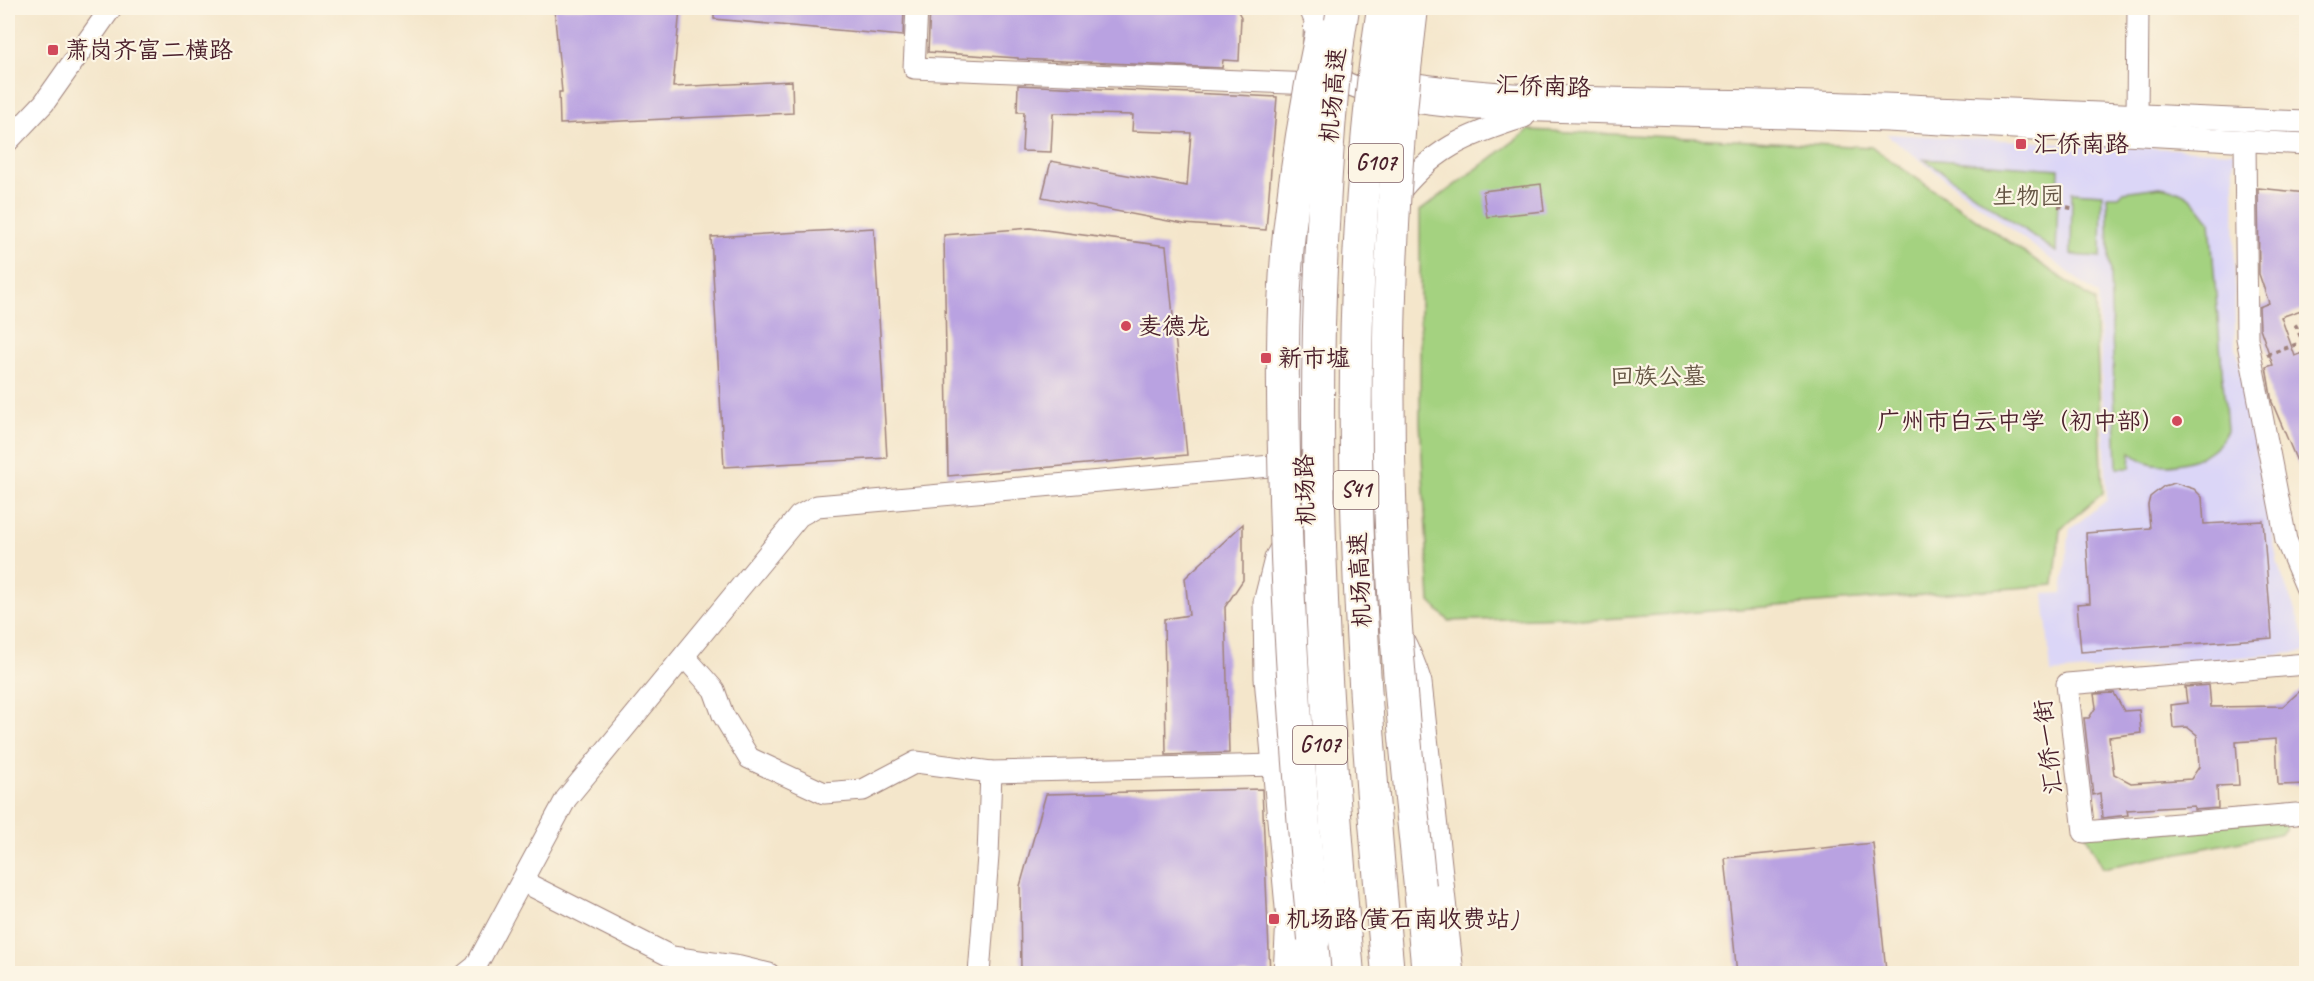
<svg xmlns="http://www.w3.org/2000/svg" width="2314" height="981" font-family="Caveat,'LXGW WenKai TC',sans-serif">
<style>
.built{fill:#dbd6f7}
.green{fill:#a4d280;stroke:#777856;stroke-width:1.5}
.building{fill:#b9a2e1}
.lines{fill:none;stroke-linecap:round;stroke-linejoin:round}
.minor-casing{stroke:#9f827b;stroke-width:23}
.major-casing{stroke:#9f827b;stroke-width:29}
.highway-casing{stroke:#9f827b;stroke-width:34}
.path{stroke:#9f827b;stroke-width:4;stroke-dasharray:4.5 4.5;stroke-linecap:butt}
.minor{stroke:#fff;stroke-width:21}
.major{stroke:#fff;stroke-width:27}
.highway{stroke:#fff;stroke-width:32}
.highway-bridge-casing{stroke:#9f827b;stroke-width:34;stroke-linecap:butt}
.highway-bridge{stroke:#fff;stroke-width:32}
.poi-dot{fill:#d1495b;stroke:#fcf5e5;stroke-width:2}
.labels{text-anchor:middle;dominant-baseline:central;stroke-width:4.5;stroke-linejoin:round;paint-order:stroke}
.shield{fill:#fcf5e5;stroke:#7f5f63;stroke-width:1.5}
.shield-label{font-size:22px;font-weight:bold;fill:#4a1f2b}
.poi-label{font-size:24px;fill:#4a1f2b;stroke:#fcf5e5;text-anchor:start}
.street-label{font-size:24px;fill:#4a1f2b;stroke:#fcf5e5}
.park-label{font-size:24px;fill:#655544;stroke:#fcf5e5}
</style>
<rect width="100%" height="100%" fill="#fcf5e5"/>
<filter id="ink" filterUnits="userSpaceOnUse"><feTurbulence type="fractalNoise" baseFrequency=".0167" numOctaves="2"/><feDisplacementMap in="SourceGraphic" scale="12" xChannelSelector="R" yChannelSelector="G"/><feConvolveMatrix kernelMatrix="1 2 1 2 8 2 1 2 1" color-interpolation-filters="sRGB"/></filter>
<filter id="wash" filterUnits="userSpaceOnUse"><feTurbulence type="fractalNoise" baseFrequency=".008" numOctaves="4" result="noise"/><feDisplacementMap in="SourceGraphic" scale="24" xChannelSelector="R" yChannelSelector="G"/><feGaussianBlur stdDeviation="1.35" result="paint"/><feColorMatrix in="noise" values="0 0 0 0 0 0 0 0 0 0 0 0 0 0 0 0 0 1.4 0 .05"/><feComposite in="paint" operator="in"/></filter>
<g filter="url(#wash)">
<rect width="100%" height="100%" fill="#f4e6cb"/>
<!-- built -->
<path class="built" d="M 1886,134 L 2234,152 L 2235,341 L 2278,565 L 2306,641 L 2306,652 L 2051,673 L 2044,594 L 2062,593 L 2070,529 L 2107,500 L 2098,295 Z"/>
<!-- green -->
<g class="green">
<path d="M 1529,130 L 1871,147 L 2095,301 L 2103,493 L 2060,529 L 2054,585 L 1591,620 L 1564,617 L 1449,621 L 1430,602 L 1420,421 L 1420,211 Z"/>
<path d="M 1924,159 L 2059,169 L 2056,252 Z"/>
<path d="M 2160,187 C 2187,190 2194,200 2210,222 L 2227,430 C 2216,459 2169,473 2142,460 C 2138,458 2134,455 2131,452 L 2130,468 L 2117,468 L 2107,196 L 2119,196 L 2123,192 Z"/>
<path d="M 2072,192 L 2102,194 L 2101,257 L 2071,255 Z"/>
<path d="M 2296,814 L 2282,833 L 2103,868 L 2084,832 Z"/>
</g>
<g id="blocks">
<!-- building -->
<g class="building">
<path d="M 554,8 L 680,8 L 673,87 L 792,81 L 793,113 L 560,124 L 559,92 L 562,92 Z"/>
<path d="M 714,8 L 904,8 L 903,36 L 714,19 Z"/>
<path d="M 930,8 L 1236,8 L 1241,17 L 1239,61 L 1223,60 L 1222,68 L 1018,59 L 1018,58 L 928,52 Z"/>
<path d="M 1018,85 L 1277,97 L 1266,230 L 1184,224 L 1042,197 L 1051,161 L 1187,186 L 1191,133 L 1132,131 L 1133,115 L 1053,113 L 1051,152 L 1022,151 L 1024,112 L 1017,112 Z"/>
<path d="M 1541,184 L 1544,211 L 1487,217 L 1483,191 Z"/>
<path d="M 2258,188 L 2307,193 L 2307,308 L 2281,317 L 2295,356 L 2303,353 L 2307,361 L 2306,483 L 2272,402 L 2266,367 L 2273,365 L 2260,328 L 2259,307 L 2269,303 L 2259,274 Z"/>
<path d="M 874,228 L 887,458 L 724,467 L 711,237 Z"/>
<path d="M 1030,228 L 1166,246 L 1187,455 L 948,476 L 944,235 Z"/>
<path d="M 2175,483 L 2194,489 L 2202,497 L 2204,524 L 2263,521 L 2272,638 L 2081,652 L 2077,604 L 2090,603 L 2086,533 L 2150,528 L 2148,505 L 2150,497 L 2164,486 Z"/>
<path d="M 1243,524 L 1243,580 L 1225,607 L 1229,753 L 1166,755 L 1164,619 L 1189,615 L 1185,578 Z"/>
<path d="M 2209,685 L 2211,707 L 2283,706 L 2307,685 L 2307,784 L 2278,785 L 2276,739 L 2236,742 L 2239,785 L 2217,786 L 2218,808 L 2194,810 L 2194,806 L 2127,810 L 2128,815 L 2102,818 L 2100,793 L 2093,795 L 2084,718 L 2089,718 L 2096,707 L 2094,694 L 2114,693 L 2124,711 L 2139,710 L 2141,733 L 2109,737 L 2114,774 L 2131,783 L 2191,779 L 2199,767 L 2197,735 L 2187,727 L 2173,728 L 2171,705 L 2187,703 L 2185,687 Z"/>
<path d="M 1262,789 L 1270,974 L 1021,974 L 1020,886 L 1046,794 Z"/>
<path d="M 1873,843 L 1886,971 L 1866,974 L 1737,974 L 1725,858 Z"/>
</g>
</g>
</g>
<g filter="url(#ink)">
<use href="#blocks" fill-opacity="0" stroke="#9f827b" stroke-width="1.5"/>
<g class="lines">
<!-- minor casing -->
<g class="minor-casing">
<g id="minor">
<path d="M 917,8 L 914,68 L 1314,84"/>
<path d="M 1324,70 C 1368,101 1426,104 1478,109 L 1887,121 L 2306,144"/>
<path d="M 1391,80 C 1531,103 1673,98 1814,102 C 1978,106 2142,116 2306,122"/>
<path d="M 2137,115 L 2138,8"/>
<path d="M 8,141 L 44,103 L 111,8"/>
<path d="M 2245,141 L 2247,338 L 2286,540 L 2306,587"/>
<path d="M 1394,199 C 1432,149 1466,135 1524,117"/>
<path d="M 684,656 L 714,690 L 723,715 L 749,758 L 824,793 L 863,790 L 916,762 L 991,772 L 1276,765"/>
<path d="M 2296,814 L 2084,832 L 2067,684 L 2306,664"/>
<path d="M 522,881 L 672,957 L 740,967 L 769,974"/>
<path d="M 466,974 L 476,966 L 566,799 L 799,516 L 817,506 L 1304,463"/>
<path d="M 979,974 L 988,856 L 991,772"/>
</g>
</g>
<!-- major casing -->
<g class="major-casing">
<g id="major">
<path d="M 1313,8 L 1318,20 L 1316,55"/>
<path d="M 1368,588 C 1390,618 1407,647 1418,683 L 1450,974"/>
<path d="M 1287,974 L 1290,918 L 1268,678 L 1267,603 L 1278,559 L 1292,533 L 1306,515"/>
</g>
</g>
<!-- highway casing -->
<g class="highway-casing">
<g id="highway">
<path d="M 1303,443 L 1303,307 L 1313,160"/>
<path d="M 1420,887 L 1428,974"/>
<path d="M 1314,939 L 1315,974"/>
</g>
</g>
<!-- path -->
<g class="path">
<path d="M 2058,206 L 2072,208"/>
<path d="M 2306,322 L 2296,326 L 2306,348"/>
<path d="M 2267,355 L 2303,342"/>
</g>
<!-- minor -->
<use href="#minor" class="minor"/>
<!-- major -->
<use href="#major" class="major"/>
<!-- highway -->
<use href="#highway" class="highway"/>
<!-- highway-bridge casing -->
<g class="highway-bridge-casing">
<g id="highway-bridge">
<path d="M 1343,8 C 1331,80 1327,153 1323,225 C 1309,476 1326,724 1348,974"/>
<path d="M 1383,8 C 1335,328 1359,652 1388,974"/>
<path d="M 1412,8 C 1387,207 1383,410 1395,611 C 1400,703 1411,795 1420,887"/>
<path d="M 1314,939 C 1300,792 1289,645 1285,498 C 1283,409 1280,321 1289,233 C 1296,166 1307,100 1321,35"/>
</g>
</g>
<!-- highway-bridge -->
<use href="#highway-bridge" class="highway-bridge"/>
</g>
</g>
<!-- markers -->
<g class="poi-dot">
<rect x="47" y="44" width="12" height="12" rx="3"/>
<rect x="2015" y="138" width="12" height="12" rx="3"/>
<circle cx="1126" cy="326" r="6"/>
<rect x="1260" y="352" width="12" height="12" rx="3"/>
<circle cx="2177" cy="421" r="6"/>
<rect x="1268" y="913" width="12" height="12" rx="3"/>
</g>
<g class="labels">
<!-- shield labels -->
<g class="shield">
<rect x="1349" y="144" width="54" height="38" rx="4.5"/>
<rect x="1333.5" y="471" width="45" height="38" rx="4.5"/>
<rect x="1293" y="726" width="54" height="38" rx="4.5"/>
</g>
<g class="shield-label">
<text x="1376" y="163">G107</text>
<text x="1356" y="490">S41</text>
<text x="1320" y="745">G107</text>
</g>
<!-- poi labels -->
<g class="poi-label">
<text x="65" y="50">萧岗齐富二横路</text>
<text x="2033" y="144">汇侨南路</text>
<text x="1138" y="326">麦德龙</text>
<text x="1278" y="358">新市墟</text>
<text x="2165" y="421" text-anchor="end">广州市白云中学（初中部）</text>
<text x="1286" y="919">机场路(黄石南收费站)</text>
</g>
<!-- street labels -->
<g class="street-label">
<text transform="translate(1543 86) rotate(2)">汇侨南路</text>
<text transform="translate(1333 95) rotate(-85)">机场高速</text>
<text transform="translate(1305 490) rotate(-92)">机场路</text>
<text transform="translate(1360 580) rotate(-93)">机场高速</text>
<text transform="translate(2048 747) rotate(-97)">汇侨一街</text>
</g>
<!-- park labels -->
<g class="park-label">
<text x="2028" y="196">生物园</text>
<text x="1658" y="376">回族公墓</text>
</g>
</g>
<!-- margin -->
<rect width="2314" height="981" fill="none" stroke="#fcf5e5" stroke-width="30"/>
</svg>
